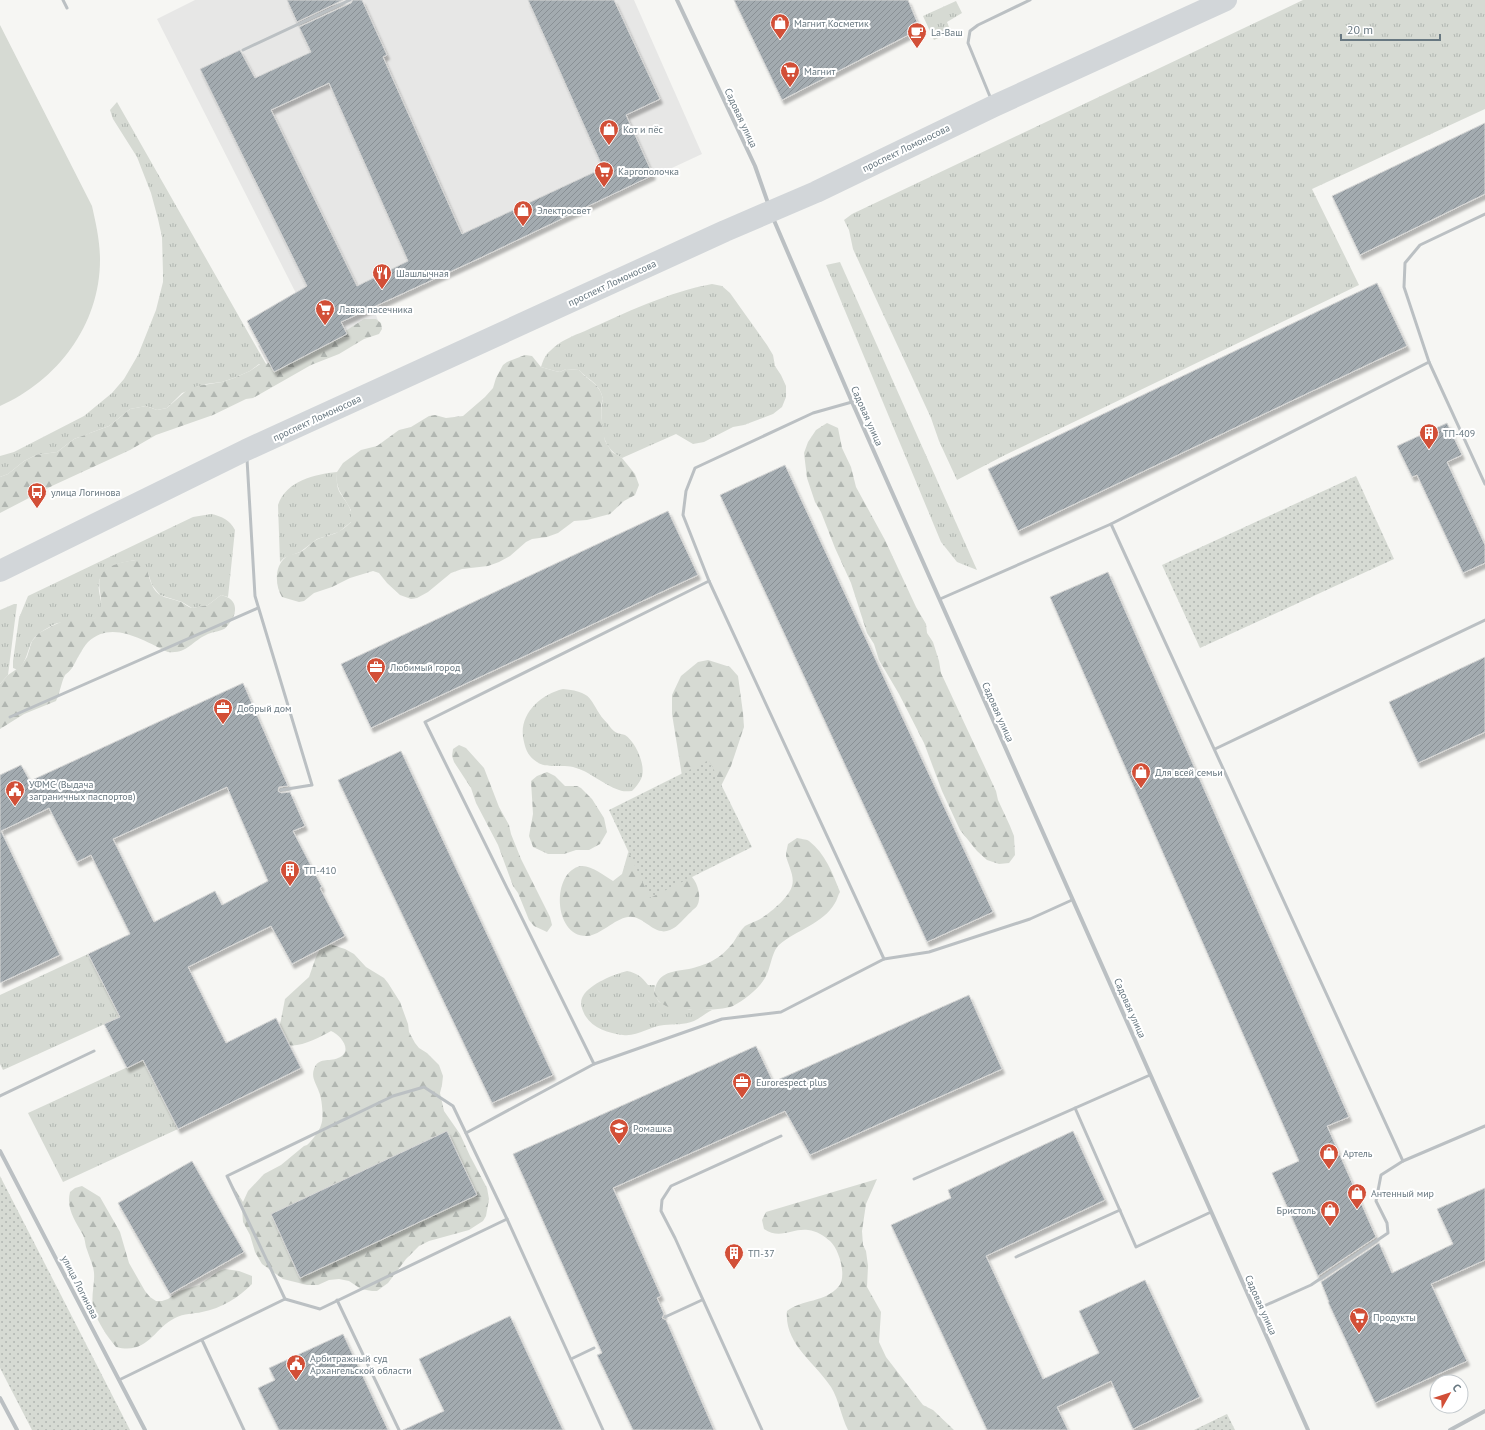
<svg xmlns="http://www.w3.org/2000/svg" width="1485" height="1430" font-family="'PT Sans',sans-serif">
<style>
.built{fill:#e7e7e6}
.grass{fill:url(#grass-tufts)}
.forest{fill:url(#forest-firs)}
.park{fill:url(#park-dots)}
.pitch{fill:#d6dad3}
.building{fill:url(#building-hatch);stroke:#d7d7d6;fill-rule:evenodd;filter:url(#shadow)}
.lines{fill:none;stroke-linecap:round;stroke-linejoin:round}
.service{stroke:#bbc0c3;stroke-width:3}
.minor{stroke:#bbc0c3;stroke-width:4}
.primary{stroke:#d2d6d9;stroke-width:22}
.labels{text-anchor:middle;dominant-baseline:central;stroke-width:4;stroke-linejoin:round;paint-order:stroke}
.poi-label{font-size:10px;fill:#687881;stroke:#fff;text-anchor:start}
.street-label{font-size:10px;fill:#687881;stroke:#fff}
</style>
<defs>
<pattern id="grass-tufts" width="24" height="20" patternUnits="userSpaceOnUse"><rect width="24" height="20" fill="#d6dad3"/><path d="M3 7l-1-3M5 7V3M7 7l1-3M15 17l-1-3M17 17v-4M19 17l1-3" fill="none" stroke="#b1b6b1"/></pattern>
<pattern id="forest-firs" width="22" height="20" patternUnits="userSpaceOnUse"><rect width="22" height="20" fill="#d6dad3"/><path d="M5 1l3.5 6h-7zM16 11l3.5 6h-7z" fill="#b1b6b1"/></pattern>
<pattern id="park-dots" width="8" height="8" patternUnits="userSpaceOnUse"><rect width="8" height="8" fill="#d6dad3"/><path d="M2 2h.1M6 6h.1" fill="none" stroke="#b1b6b1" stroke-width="1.8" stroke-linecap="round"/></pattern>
<pattern id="building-hatch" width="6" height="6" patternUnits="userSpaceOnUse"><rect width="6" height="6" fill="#a3abb0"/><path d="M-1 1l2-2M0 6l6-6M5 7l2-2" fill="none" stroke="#899095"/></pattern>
<filter id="shadow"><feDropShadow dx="2.5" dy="4.5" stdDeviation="1" flood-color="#0004"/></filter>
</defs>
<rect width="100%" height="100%" fill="#f6f6f3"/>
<!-- built -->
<path class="built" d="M 195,0 L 634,0 L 702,154 L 373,307 L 380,326 L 274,376 L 258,346 L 308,317 L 157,19 Z"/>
<!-- grass -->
<g class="grass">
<path d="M 1303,0 L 1485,0 L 1485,109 L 1312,189 L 1359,285 L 1005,455 L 957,480 L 939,441 L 931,418 L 853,249 L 849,230 L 844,220 L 852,214 Z"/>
<path d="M 956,1 L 962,13 L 947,22 L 951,32 L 934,40 L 923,16 Z"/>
<path d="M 117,102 L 266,364 L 259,364 L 250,371 L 234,378 L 222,382 L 206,384 L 182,393 L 167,408 L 157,410 L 146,406 L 130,409 L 109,426 L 74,439 L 57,452 L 36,455 L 24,461 L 8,474 L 0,477 L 0,456 L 14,452 L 84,416 L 112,393 L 124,379 L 138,355 L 156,310 L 163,282 L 163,273 L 162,237 L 158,219 L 151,193 L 137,157 L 113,119 L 110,110 Z"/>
<path d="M 840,262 L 977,570 L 957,562 L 941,542 L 826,265 Z"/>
<path d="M 712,284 L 722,286 L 730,293 L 767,345 L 773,355 L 775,366 L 781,375 L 786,386 L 786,397 L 782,407 L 773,414 L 744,425 L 733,427 L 704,442 L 693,444 L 676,434 L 622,458 C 605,449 602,436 602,418 C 601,411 601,406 603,399 C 599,382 589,381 579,370 L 566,369 L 560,372 L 555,371 L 541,367 C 543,361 545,355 550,351 C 560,341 572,336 585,331 C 625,313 668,292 712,284 Z"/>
<path d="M 337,472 C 337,478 336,485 339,491 C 345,502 354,508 351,522 L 339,532 L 317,539 L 300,552 L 284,558 L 280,562 L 278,505 C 286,481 315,474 337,472 Z"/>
<path d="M 211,514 C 221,516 230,520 235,530 L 228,597 L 221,595 L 208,605 L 192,608 L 182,602 L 160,595 L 152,585 L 148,573 L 136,560 C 117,563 96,567 99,591 C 100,599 104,607 99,615 C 93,624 65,620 55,624 C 47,628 35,634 31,643 C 27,653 26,662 18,670 L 13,668 L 13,661 L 19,618 L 28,596 L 193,517 Z"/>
<path d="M 14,604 L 17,604 L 8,675 L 0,684 L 0,610 Z"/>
<path d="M 563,689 C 598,692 588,704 608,724 C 610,727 613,731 617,733 C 619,734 623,734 625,735 C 636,742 647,767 641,779 C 639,783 635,788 632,791 C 628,791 623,792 619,790 C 603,785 590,771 573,767 C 562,764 546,769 537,762 C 529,757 526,751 524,742 C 517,716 539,695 563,689 Z"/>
<path d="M 88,954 L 120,1017 L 3,1070 L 0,1064 L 0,995 Z"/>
<path d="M 627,971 C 637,973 642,977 648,985 L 655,985 L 654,994 L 659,1002 L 690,1010 L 712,1010 C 706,1013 700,1018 694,1021 C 684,1025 674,1024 664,1025 C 650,1026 637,1037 623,1035 C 607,1033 589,1027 583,1011 C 581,1006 580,1001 583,996 C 590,984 614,974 627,971 Z"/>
<path d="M 143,1060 L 178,1129 L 63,1182 L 28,1113 Z"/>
</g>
<!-- forest -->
<g class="forest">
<path d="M 364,319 L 376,319 L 381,323 L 382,329 L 379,334 L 364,339 L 339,354 L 311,365 L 253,398 L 246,399 L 213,415 L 156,435 L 130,450 L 54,485 L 0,513 L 0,477 L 8,474 L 24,461 L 36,455 L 57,452 L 74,439 L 109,426 L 130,409 L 146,406 L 157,410 L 167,408 L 186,391 L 197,386 L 222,382 L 234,378 L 250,371 L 263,362 L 266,364 L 347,330 Z"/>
<path d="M 525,355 L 532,356 L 541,367 L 555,371 L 560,372 L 566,369 L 579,370 C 589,382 599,382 603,399 L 601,405 L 602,422 L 605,441 L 612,452 L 622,458 L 635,474 L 639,485 L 635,495 L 624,501 L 610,514 L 587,520 L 574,521 L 558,533 L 547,537 L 532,539 L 526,542 L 510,556 L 499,562 L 488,566 L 462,569 L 451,573 L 428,592 L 417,598 L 411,599 L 400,595 L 387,583 L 379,573 L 373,571 L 350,578 L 332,587 L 314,593 L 304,601 L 299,602 L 282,597 C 275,586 274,566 286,557 C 290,554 296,554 300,552 C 307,549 311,542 318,539 C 333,534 339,534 351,522 L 351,510 L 339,490 L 337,483 L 337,472 L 343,463 L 361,450 L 377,446 L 399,430 L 411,427 L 429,416 L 435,415 L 446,418 L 463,416 L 485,397 L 493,388 L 496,378 L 503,365 L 507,362 Z"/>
<path d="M 827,423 L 838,428 L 842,448 L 851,467 L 856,487 L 885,540 L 916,607 L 926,624 L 927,633 L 933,642 L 939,661 L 941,673 L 996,791 L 998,800 L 1010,826 L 1014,836 L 1015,855 L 1009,863 L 999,864 L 987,860 L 977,851 L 960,830 L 942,791 L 924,743 L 899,694 L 879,660 L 874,644 L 867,633 L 851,583 L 835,548 L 821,512 L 815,502 L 807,478 L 804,453 L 808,442 L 816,430 Z"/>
<path d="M 136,560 L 142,561 C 148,568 148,576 152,585 C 158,599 169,597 181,602 C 185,604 188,607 192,608 L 208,605 L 221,595 C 239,599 238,614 228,625 C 227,626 225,629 224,629 C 218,632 211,632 206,635 C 191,642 187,654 168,652 C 144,641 112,619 88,642 C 81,650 77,660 72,668 C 70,671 67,673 65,675 C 61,683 60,693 56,701 L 24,714 L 0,729 L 0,684 L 8,675 L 21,666 L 27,657 L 32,641 L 39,633 L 54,625 L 61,622 L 95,618 C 116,598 72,568 136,560 Z"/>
<path d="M 708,660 L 730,667 L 738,676 L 743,713 L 744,727 L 731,766 L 720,788 L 683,782 L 672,714 L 672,695 L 681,676 L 698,662 Z"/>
<path d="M 459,745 L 466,748 L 484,768 L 499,807 L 509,825 L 511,834 L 521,859 L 550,917 L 552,925 L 547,932 L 534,926 L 529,920 L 518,893 L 513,886 L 498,845 L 476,803 L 471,788 L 454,762 L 452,756 L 453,749 Z"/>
<path d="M 547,772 L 555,776 L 565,786 L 577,786 L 581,788 L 592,799 L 604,818 L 607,832 L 600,844 L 589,850 L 576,850 L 564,854 L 548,854 L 533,847 L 529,836 L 533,814 L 531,781 L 537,776 Z"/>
<path d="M 797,838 C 800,839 806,839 809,841 C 825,853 833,874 840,892 C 838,895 837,900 835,903 C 823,924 796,930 779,945 C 771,952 771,971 763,981 C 757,990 743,1001 733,1006 C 720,1011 678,1012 666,1006 C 660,1003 657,1000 654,994 C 657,972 670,972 689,969 C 694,968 707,964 712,961 C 720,957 727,950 733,943 C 737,937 739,932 745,926 C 748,924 752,923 756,921 C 767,916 789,898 792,886 C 795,876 788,865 786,856 C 786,853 787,848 788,844 Z"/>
<path d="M 634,845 C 649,853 664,861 679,870 C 683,872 690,874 692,877 C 698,884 702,898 697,906 C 696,908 692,910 691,912 C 685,917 678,927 670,930 C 654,937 644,915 628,917 C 614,919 601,935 587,936 C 553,937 551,871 581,866 C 591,865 605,876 613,881 L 622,874 L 628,853 Z"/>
<path d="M 326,943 L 345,949 L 354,954 L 366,967 L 384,978 L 388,983 L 400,1002 L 408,1024 L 409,1032 L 415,1043 L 419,1048 L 427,1053 L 439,1065 L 443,1076 L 442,1085 L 440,1093 L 444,1111 L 460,1134 L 470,1156 L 487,1188 L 489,1199 L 486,1216 L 483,1221 L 469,1230 L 429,1241 L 419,1246 L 406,1259 L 388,1283 L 377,1291 L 372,1291 L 361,1289 L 349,1281 L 339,1279 L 329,1280 L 318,1285 L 307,1285 L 283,1279 L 262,1264 L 255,1252 L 250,1235 L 243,1222 L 242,1208 L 227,1176 L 243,1202 L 248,1191 L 264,1174 L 281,1165 L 304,1146 L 307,1145 C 311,1142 320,1130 321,1125 C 324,1119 322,1098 319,1092 C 316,1083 311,1078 314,1069 C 318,1057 329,1062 338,1058 C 354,1052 341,1035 331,1031 C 320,1037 300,1048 288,1045 L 279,1030 L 285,999 L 309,977 L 316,957 L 322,945 Z"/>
<path d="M 877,1179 L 866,1204 L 862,1231 L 863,1245 L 866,1251 L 868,1266 L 867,1287 L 881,1312 L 879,1342 L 886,1357 L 923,1405 L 933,1410 L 954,1430 L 848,1430 C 841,1416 839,1400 831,1387 C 815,1362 784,1344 787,1311 C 802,1299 825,1303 839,1286 C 847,1276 839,1249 830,1241 C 824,1236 817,1231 808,1230 C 792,1228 780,1240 764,1229 L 762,1220 L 766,1212 Z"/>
<path d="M 82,1186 L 100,1197 L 120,1232 L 129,1263 L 145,1291 L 150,1297 L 156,1301 L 162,1301 L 168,1299 L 179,1291 L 199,1285 L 219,1271 L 225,1269 L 239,1271 L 252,1276 L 252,1284 C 238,1298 222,1308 202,1312 C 194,1314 184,1313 175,1318 C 153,1329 148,1355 116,1347 C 107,1336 98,1323 94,1310 C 89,1295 98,1279 92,1264 C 90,1258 88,1253 86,1247 C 85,1243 85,1239 83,1235 C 75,1220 66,1209 70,1192 L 75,1188 Z"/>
</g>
<!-- park -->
<g class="park">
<path d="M 1356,476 L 1394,559 L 1200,648 L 1162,565 Z"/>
<path d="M 709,760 L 752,847 L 650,898 L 609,810 Z"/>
<path d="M 0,1176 L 130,1430 L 32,1430 L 0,1368 Z"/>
<path d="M 1227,1414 L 1235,1430 L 1194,1430 Z"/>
</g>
<!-- pitch -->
<path class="pitch" d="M 0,25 L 92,206 C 96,224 100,241 100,260 C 100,325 57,381 0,406 Z"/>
<!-- building -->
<g class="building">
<path d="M 287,0 L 343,0 L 297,22 Z"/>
<path d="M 353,0 L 362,0 L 387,55 L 383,57 L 462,234 L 603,168 L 528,0 L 614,0 L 660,99 L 626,115 L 653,175 L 480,258 L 341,322 L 347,334 L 274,372 L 247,321 L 307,286 L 200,69 L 240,50 L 255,78 L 311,52 L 299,27 L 351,3 ZM 329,83 L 408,261 L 357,286 L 271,110 Z"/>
<path d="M 734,0 L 908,0 L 920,29 L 782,100 Z"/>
<path d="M 1485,123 L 1485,194 L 1360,255 L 1332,196 Z"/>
<path d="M 1377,283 L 1407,346 L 1018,531 L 988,469 Z"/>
<path d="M 1447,423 L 1462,455 L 1447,462 L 1485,545 L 1485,563 L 1463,573 L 1417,475 L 1412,477 L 1397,446 Z"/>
<path d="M 785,465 L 993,912 L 927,942 L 720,495 Z"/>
<path d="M 668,511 L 698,575 L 371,728 L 341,664 Z"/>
<path d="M 1108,572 L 1349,1117 L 1327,1126 L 1376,1237 L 1318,1276 L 1272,1173 L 1299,1161 L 1050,597 Z"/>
<path d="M 1485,657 L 1485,732 L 1418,763 L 1389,702 Z"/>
<path d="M 243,683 L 288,786 L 279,787 L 278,791 L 281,793 L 290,792 L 305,826 L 293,831 L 322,887 L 320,888 L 345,936 L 292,964 L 271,926 L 188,967 L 226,1043 L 276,1018 L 301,1068 L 178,1129 L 143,1060 L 127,1068 L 104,1024 L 120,1017 L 88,954 L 130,934 L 91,855 L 77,862 L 49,808 L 1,831 L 60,955 L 0,983 L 0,775 L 21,765 L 30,781 ZM 227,787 L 268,881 L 222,905 L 215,891 L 154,922 L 113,839 Z"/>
<path d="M 401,751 L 553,1075 L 492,1103 L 338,780 Z"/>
<path d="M 969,995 L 1002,1069 L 810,1155 L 785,1111 L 613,1188 L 661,1296 L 657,1298 L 664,1314 L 662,1318 L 666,1320 L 714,1430 L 633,1430 L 597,1355 L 602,1353 L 513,1154 L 756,1046 L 773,1082 Z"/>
<path d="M 447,1131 L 477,1195 L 300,1278 L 271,1214 Z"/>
<path d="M 1073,1131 L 1105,1200 L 986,1256 L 1043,1379 L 1099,1353 L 1079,1311 L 1145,1280 L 1200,1397 L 1133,1429 L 1111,1381 L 1057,1407 L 1068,1430 L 987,1430 L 891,1225 L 951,1198 L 948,1190 Z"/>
<path d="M 192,1161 L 244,1252 L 170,1294 L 118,1203 Z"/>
<path d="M 1485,1188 L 1485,1260 L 1431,1284 L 1467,1361 L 1375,1403 L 1328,1302 L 1329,1302 L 1321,1282 L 1379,1243 L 1392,1273 L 1453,1244 L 1437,1209 Z"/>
<path d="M 510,1316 L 563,1430 L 403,1430 L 444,1411 L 419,1359 Z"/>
<path d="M 343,1334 L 388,1430 L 279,1430 L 258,1388 L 275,1380 L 269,1368 Z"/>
</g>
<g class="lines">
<!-- service -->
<g class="service">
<path d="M 63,0 L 67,8"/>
<path d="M 243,50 L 350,0"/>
<path d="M 991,99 L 968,43 L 970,31 L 978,25 L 1030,0"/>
<path d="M 1429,362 L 1404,287 L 1405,263 L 1420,245 L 1485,214"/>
<path d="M 852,402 L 813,413 L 695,468 L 686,491 L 683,515 L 709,581 L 884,959"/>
<path d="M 247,459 L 255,596 L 312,785 L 281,790"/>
<path d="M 1111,524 L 1403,1161 L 1381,1175 L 1376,1201 L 1387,1223 L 1388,1233 L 1311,1285 L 1255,1310"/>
<path d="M 940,599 L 1111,524 L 1429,362 L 1485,484"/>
<path d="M 10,717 L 258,608"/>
<path d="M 1215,749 L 1485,620"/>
<path d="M 594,1064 L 425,722 L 709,581"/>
<path d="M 0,1096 L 94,1051"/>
<path d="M 1075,1108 L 1136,1247 L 1211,1212"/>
<path d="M 466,1133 L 594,1064 L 722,1019 L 781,1012 L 884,959 L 929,952 L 1030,919 L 1072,900"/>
<path d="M 1403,1161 L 1485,1126"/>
<path d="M 914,1179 L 1150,1075"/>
<path d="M 1016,1257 L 1120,1210"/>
<path d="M 285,1299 L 227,1176 L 393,1096 L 424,1087 L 453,1106 L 507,1219 L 603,1430"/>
<path d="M 337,1300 L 399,1430"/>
<path d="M 665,1317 L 702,1300"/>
<path d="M 202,1340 L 244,1430"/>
<path d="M 571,1359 L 594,1348"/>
<path d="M 119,1380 L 285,1299 L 320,1309 L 507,1219"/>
<path d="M 762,1430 L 675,1238 L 661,1211 L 662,1200 L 671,1186 L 781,1136"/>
</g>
<!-- minor -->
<g class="minor">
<path d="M 677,0 L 755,166 L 769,206"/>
<path d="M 773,218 L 852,402 L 1308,1430"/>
<path d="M 0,1151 L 145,1430"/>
<path d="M 0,1398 L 17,1430"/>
<path d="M 1450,1430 L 1485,1411"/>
</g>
<!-- primary -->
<path class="primary" d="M 0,571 L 246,450 L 725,231 L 816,192 L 994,106 L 1226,0"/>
</g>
<!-- icons -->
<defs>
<g id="shop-pin" transform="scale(1)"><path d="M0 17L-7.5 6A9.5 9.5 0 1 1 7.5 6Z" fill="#d24f37" stroke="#fff"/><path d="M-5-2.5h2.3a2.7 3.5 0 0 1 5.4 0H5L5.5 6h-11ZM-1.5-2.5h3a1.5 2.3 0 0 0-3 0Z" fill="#fff"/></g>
<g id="cafe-pin" transform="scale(1)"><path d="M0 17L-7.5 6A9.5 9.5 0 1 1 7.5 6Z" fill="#d24f37" stroke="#fff"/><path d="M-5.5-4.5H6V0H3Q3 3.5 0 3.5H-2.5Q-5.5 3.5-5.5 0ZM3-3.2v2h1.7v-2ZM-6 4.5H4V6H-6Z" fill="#fff"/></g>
<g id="supermarket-pin" transform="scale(1)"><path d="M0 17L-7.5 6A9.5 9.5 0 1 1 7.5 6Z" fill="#d24f37" stroke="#fff"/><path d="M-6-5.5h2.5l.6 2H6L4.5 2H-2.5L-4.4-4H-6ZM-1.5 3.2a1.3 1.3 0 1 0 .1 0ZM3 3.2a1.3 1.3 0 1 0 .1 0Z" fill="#fff"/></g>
<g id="restaurant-pin" transform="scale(1)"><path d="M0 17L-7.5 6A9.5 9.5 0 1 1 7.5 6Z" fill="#d24f37" stroke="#fff"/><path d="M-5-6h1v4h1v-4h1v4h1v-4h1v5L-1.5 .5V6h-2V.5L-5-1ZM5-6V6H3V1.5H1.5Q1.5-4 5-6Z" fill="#fff"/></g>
<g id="building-pin" transform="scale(1)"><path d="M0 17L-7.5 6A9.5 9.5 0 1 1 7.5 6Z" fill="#d24f37" stroke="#fff"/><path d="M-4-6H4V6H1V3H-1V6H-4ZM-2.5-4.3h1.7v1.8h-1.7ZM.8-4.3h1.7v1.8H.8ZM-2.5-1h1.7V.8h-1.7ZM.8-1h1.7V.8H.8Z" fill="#fff"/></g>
<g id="bus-pin" transform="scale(1)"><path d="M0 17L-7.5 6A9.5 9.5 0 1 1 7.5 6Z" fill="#d24f37" stroke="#fff"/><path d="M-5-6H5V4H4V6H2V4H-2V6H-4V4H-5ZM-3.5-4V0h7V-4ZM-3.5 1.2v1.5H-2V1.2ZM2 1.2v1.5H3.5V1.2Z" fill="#fff"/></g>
<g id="office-pin" transform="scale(1)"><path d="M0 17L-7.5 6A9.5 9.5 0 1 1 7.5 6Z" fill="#d24f37" stroke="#fff"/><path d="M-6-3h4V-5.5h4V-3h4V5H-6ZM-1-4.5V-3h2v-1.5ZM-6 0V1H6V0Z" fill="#fff"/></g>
<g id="civic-pin" transform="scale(1)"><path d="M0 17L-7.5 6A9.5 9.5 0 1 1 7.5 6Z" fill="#d24f37" stroke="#fff"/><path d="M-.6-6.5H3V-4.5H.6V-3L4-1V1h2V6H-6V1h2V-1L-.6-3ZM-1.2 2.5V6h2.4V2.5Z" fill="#fff"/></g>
<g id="school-pin" transform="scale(1)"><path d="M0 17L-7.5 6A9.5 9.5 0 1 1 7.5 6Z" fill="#d24f37" stroke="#fff"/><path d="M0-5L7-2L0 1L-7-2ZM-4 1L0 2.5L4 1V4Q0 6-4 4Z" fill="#fff"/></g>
</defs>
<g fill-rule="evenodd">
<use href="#shop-pin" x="780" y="23"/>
<use href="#cafe-pin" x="917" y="32"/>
<use href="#supermarket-pin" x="790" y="71"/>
<use href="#shop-pin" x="609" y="129"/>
<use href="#supermarket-pin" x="604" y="171"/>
<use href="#shop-pin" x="523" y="210"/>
<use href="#restaurant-pin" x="382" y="273"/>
<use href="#supermarket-pin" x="325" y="309"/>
<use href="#building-pin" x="1429" y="433"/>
<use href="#bus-pin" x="37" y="492"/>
<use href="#office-pin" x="376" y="667"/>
<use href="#office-pin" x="223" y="708"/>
<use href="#shop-pin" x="1141" y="772"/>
<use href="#civic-pin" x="15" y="790"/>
<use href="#building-pin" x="290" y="870"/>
<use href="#office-pin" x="742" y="1082"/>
<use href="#school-pin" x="619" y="1128"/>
<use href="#shop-pin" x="1329" y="1153"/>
<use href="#shop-pin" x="1357" y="1193"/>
<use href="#shop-pin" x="1330" y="1210"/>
<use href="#building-pin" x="734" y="1253"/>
<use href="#supermarket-pin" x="1359" y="1317"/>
<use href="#civic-pin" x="296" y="1364"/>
</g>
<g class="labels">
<!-- poi labels -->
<g class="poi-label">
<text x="794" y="23">Магнит Косметик</text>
<text x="931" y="32">La-Ваш</text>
<text x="804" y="71">Магнит</text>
<text x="623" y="129">Кот и пёс</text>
<text x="618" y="171">Каргополочка</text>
<text x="537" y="210">Электросвет</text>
<text x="396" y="273">Шашлычная</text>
<text x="339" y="309">Лавка пасечника</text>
<text x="1443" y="433">ТП-409</text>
<text x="51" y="492">улица Логинова</text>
<text x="390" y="667">Любимый город</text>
<text x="237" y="708">Добрый дом</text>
<text x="1155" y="772">Для всей семьи</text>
<text x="29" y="784">УФМС (Выдача<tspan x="29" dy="12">заграничных паспортов)</tspan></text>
<text x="304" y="870">ТП-410</text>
<text x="756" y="1082">Eurorespect plus</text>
<text x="633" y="1128">Ромашка</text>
<text x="1343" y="1153">Артель</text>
<text x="1371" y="1193">Антенный мир</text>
<text x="1316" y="1210" text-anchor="end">Бристоль</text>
<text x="748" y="1253">ТП-37</text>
<text x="1373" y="1317">Продукты</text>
<text x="310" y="1358">Арбитражный суд<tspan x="310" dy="12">Архангельской области</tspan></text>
</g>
<!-- street labels -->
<g class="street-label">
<text transform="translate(741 118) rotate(65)">Садовая улица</text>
<text transform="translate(906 148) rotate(-26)">проспект Ломоносова</text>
<text transform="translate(612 283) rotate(-25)">проспект Ломоносова</text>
<text transform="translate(867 416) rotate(66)">Садовая улица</text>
<text transform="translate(317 418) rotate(-25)">проспект Ломоносова</text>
<text transform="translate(998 712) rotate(66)">Садовая улица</text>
<text transform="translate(1130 1008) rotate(66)">Садовая улица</text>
<text transform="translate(80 1287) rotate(63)">улица Логинова</text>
<text transform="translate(1261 1305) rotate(66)">Садовая улица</text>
</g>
</g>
<!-- north arrow -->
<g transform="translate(1449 1394) rotate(51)"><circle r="19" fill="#ffffff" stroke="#c3c9cd"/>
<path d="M0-3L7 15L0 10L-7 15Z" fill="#d24f37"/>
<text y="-6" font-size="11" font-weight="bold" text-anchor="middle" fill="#687881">С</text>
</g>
<!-- scale -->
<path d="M1341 34v6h99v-6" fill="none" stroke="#687881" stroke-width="2"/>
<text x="1347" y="34" font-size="12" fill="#687881" stroke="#ffffff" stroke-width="3" paint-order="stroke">20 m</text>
</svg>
